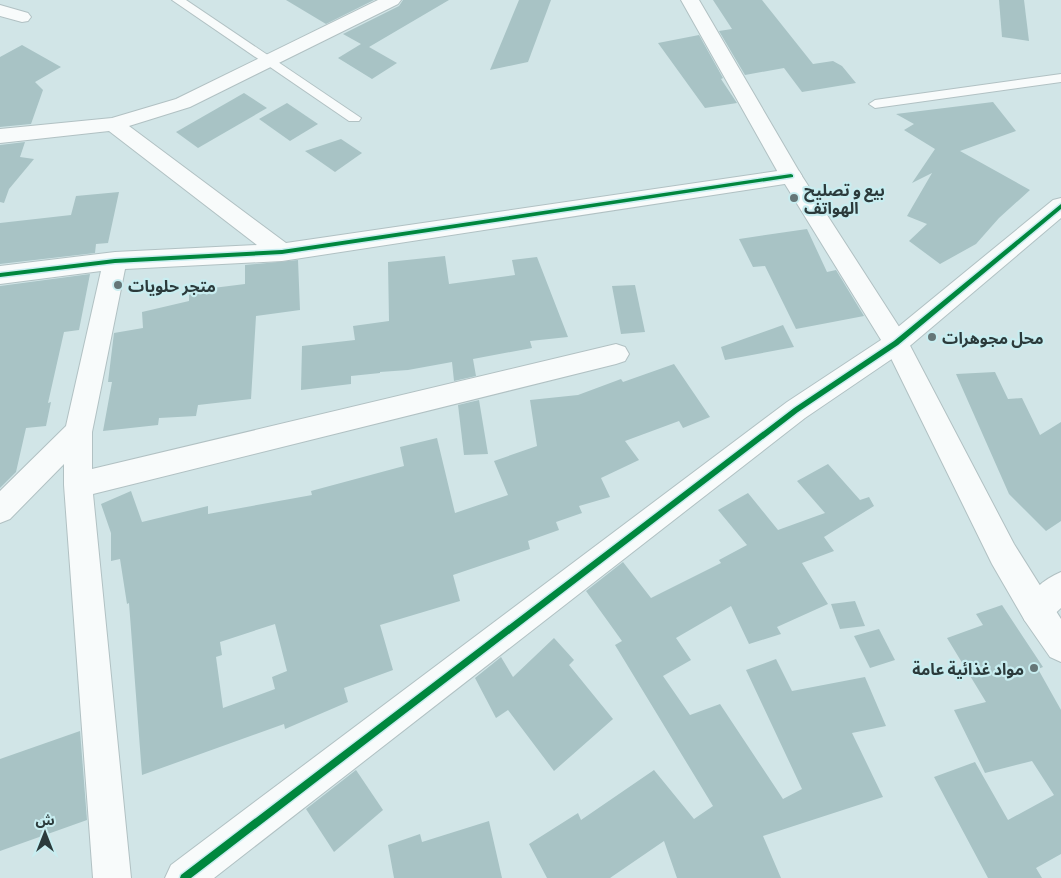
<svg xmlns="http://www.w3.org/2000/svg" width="1061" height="878" font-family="Barlow,'Noto Sans Arabic',sans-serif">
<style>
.building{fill:#a8c3c5;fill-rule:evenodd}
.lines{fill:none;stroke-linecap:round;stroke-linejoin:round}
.service-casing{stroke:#b1c1c3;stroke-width:2}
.minor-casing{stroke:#b1c1c3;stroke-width:2}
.tertiary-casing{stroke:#b1c1c3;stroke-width:2}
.service{fill:#f8fbfb;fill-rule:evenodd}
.minor{fill:#f8fbfb;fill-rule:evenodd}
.tertiary{fill:#f8fbfb;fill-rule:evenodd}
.cycleway-casing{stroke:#c8edf0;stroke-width:3}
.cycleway{fill:#00873e;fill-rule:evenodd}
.poi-dot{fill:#657677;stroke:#c8edf0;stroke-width:2}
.labels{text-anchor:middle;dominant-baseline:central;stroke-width:4.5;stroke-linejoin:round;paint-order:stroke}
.poi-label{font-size:16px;font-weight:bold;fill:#2b3a3b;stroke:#c8edf0;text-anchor:start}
</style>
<rect width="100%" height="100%" fill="#d1e5e7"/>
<!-- building -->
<g class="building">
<path d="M 286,0 L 374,0 L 326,24 Z"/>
<path d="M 403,0 L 449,0 L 369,47 L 397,63 L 372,79 L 338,58 L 361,44 L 343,34 L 399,6 Z"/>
<path d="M 519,0 L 551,0 L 528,62 L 490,70 Z"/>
<path d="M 713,0 L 762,0 L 813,64 L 833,61 L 842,66 L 856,83 L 802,92 L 784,68 L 745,75 L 719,31 L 732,29 Z"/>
<path d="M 999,0 L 1024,0 L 1029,41 L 1002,37 Z"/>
<path d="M 699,35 L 723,78 L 721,79 L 737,103 L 705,108 L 658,43 Z"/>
<path d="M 22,45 L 61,67 L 35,82 L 43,90 L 31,124 L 0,127 L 0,57 Z"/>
<path d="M 244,93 L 267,108 L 198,148 L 176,132 Z"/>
<path d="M 993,102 L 1016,131 L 960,151 L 1030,190 L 999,218 L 976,244 L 940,264 L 909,241 L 927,224 L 907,216 L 932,173 L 912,183 L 935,149 L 904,130 L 914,124 L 896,114 Z"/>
<path d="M 287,103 L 318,124 L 290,141 L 259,119 Z"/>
<path d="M 341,139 L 362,153 L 335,172 L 305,151 Z"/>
<path d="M 25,142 L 20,157 L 34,159 L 9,189 L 4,203 L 0,202 L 0,145 Z"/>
<path d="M 119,192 L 108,243 L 96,244 L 95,253 L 0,264 L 0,223 L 71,215 L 76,196 Z"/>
<path d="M 807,229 L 827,272 L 836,270 L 864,316 L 796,329 L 765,266 L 753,267 L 739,239 Z"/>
<path d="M 445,256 L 449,284 L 515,275 L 512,260 L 537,257 L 568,337 L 530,341 L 532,348 L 473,359 L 476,376 L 454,381 L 452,362 L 408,370 L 380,372 L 380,373 L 351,376 L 351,384 L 301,390 L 302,346 L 355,340 L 353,326 L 389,321 L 388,262 Z"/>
<path d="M 298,260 L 300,310 L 256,316 L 251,399 L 198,405 L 196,416 L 159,418 L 158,425 L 103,431 L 112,382 L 108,382 L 114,333 L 143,328 L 142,312 L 189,301 L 189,291 L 245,284 L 245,265 Z"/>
<path d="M 90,274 L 79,330 L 64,332 L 48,403 L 51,402 L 46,426 L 26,428 L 16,472 L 0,488 L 0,286 Z"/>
<path d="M 635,285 L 645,332 L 621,334 L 612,286 Z"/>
<path d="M 783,325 L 794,347 L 725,360 L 721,347 Z"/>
<path d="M 674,364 L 710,417 L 683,428 L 679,421 L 625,441 L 639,460 L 601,478 L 610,497 L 579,506 L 582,513 L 556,522 L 559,530 L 528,541 L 530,549 L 453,575 L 460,601 L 380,625 L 393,670 L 344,688 L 348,702 L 285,729 L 284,724 L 142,775 L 129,603 L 127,604 L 120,559 L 111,561 L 111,533 L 101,504 L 131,491 L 142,522 L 208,506 L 208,514 L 312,495 L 311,491 L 404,466 L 400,447 L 437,438 L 455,513 L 508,495 L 494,461 L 537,446 L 530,400 L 578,395 L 621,379 L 623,382 ZM 275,624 L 287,671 L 272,677 L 275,689 L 223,708 L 216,657 L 222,655 L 220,642 Z"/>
<path d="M 995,372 L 1008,399 L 1022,398 L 1040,435 L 1061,422 L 1061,521 L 1046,531 L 1009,494 L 956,374 Z"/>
<path d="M 479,400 L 488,454 L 464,455 L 458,405 Z"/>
<path d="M 828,464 L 860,500 L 869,497 L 874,506 L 824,537 L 834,551 L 802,563 L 828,604 L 777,627 L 781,634 L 749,644 L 731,606 L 676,638 L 691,660 L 663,676 L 690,715 L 720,704 L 783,799 L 802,789 L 746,670 L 776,659 L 792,691 L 865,677 L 886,726 L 852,733 L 883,797 L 763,836 L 781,878 L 677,878 L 664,841 L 610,878 L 547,878 L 529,844 L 578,813 L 581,820 L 654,770 L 694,819 L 713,806 L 615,645 L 622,641 L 586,591 L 623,562 L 651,598 L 721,563 L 719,560 L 747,545 L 718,510 L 748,493 L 778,530 L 825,513 L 797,481 Z"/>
<path d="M 855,601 L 865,626 L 840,629 L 831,604 Z"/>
<path d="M 1002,605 L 1043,667 L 1038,669 L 1061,710 L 1061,854 L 1036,868 L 1042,878 L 988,878 L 934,777 L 975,762 L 1008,820 L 1054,795 L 1032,761 L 985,773 L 954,710 L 986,702 L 947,638 L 983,625 L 976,614 Z"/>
<path d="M 879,629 L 895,660 L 870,668 L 854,636 Z"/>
<path d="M 554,638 L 574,660 L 569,665 L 613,719 L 554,771 L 508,710 L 496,718 L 475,678 L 501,657 L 513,677 Z"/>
<path d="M 80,731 L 87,820 L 0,851 L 0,759 Z"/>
<path d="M 356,770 L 383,810 L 334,852 L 306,809 Z"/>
<path d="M 489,821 L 502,878 L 394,878 L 388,845 L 420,834 L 422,842 Z"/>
</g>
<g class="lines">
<!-- service casing -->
<g class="service-casing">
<g id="service">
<path d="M 172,0 L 186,0 L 361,118 L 359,121 L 349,121 Z"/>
<path d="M 1061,74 L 1061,82 L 875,108 L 869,104 L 875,100 Z"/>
</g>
</g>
<!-- minor casing -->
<g class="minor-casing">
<g id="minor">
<path d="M 378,0 L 401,0 L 398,4 L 190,107 L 129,126 L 286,243 L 791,169 L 799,171 L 802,176 L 799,181 L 791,183 L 282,261 L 125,269 L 92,432 L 92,469 L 616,344 L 625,347 L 629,354 L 625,361 L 616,364 L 93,494 L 131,878 L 93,878 L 64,485 L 64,464 L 10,519 L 0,523 L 0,491 L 66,426 L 101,271 L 0,284 L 0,266 L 115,252 L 257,245 L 109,131 L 0,143 L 0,129 L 112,118 L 176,99 Z"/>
<path d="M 0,5 L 28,13 L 31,17 L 28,21 L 22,22 L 0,16 Z"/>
<path d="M 1061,198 L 1061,218 L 905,350 L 805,418 L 214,878 L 165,878 L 171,865 L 787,402 L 887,336 L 1053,200 Z"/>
<path d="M 1061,572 L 1061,608 L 1047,621 L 1036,625 L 1025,621 L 1020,610 C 1028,593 1044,579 1061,572 Z"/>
</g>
</g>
<!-- tertiary casing -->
<g class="tertiary-casing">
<path id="tertiary" d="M 681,0 L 699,0 L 800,173 L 905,336 L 1014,544 L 1061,619 L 1061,662 L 1050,657 L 1025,621 L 992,564 L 886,348 L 780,176 Z"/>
</g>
<!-- service -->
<use href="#service" class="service"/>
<!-- minor -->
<use href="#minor" class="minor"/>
<!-- tertiary -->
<use href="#tertiary" class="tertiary"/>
<!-- cycleway casing -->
<g class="cycleway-casing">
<g id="cycleway">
<path d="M 791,174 L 793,175 L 793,177 L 282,254 L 115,263 L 0,277 L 0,273 L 115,259 L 282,250 Z"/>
<path d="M 1061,204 L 1061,209 L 898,345 L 798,412 L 191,878 L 180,878 L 181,875 L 794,408 L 894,341 Z"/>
</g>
</g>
<!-- cycleway -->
<use href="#cycleway" class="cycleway"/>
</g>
<!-- markers -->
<g class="poi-dot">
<circle cx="794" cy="198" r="5"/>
<circle cx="118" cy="285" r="5"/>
<circle cx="932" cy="337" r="5"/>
<circle cx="1034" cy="668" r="5"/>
</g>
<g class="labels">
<!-- poi labels -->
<g class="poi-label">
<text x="804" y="189">بيع و تصليح<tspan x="804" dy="18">الهواتف</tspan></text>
<text x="128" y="285">متجر حلويات</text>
<text x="942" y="337">محل مجوهرات</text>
<text x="1024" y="668" text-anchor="end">مواد غذائية عامة</text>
</g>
</g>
<!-- north arrow -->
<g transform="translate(45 833)" stroke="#c8edf0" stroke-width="4" paint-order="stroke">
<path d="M0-4L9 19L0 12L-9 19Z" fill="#2b3a3b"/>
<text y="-8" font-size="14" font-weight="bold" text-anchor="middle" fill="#2b3a3b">ش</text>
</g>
</svg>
